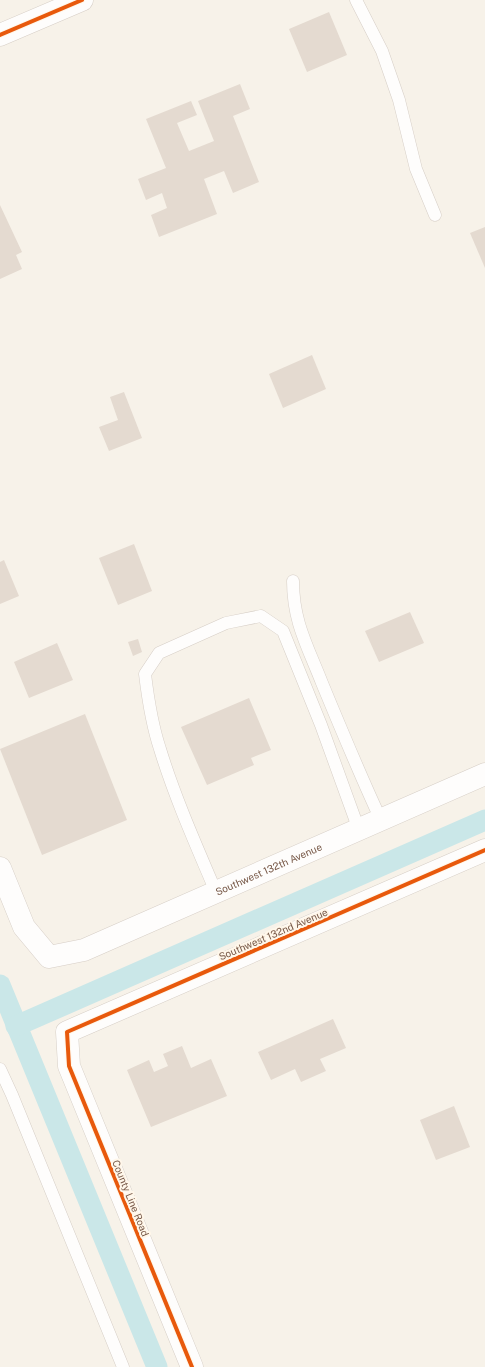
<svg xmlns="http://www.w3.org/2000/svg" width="485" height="1367" font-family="'Public Sans',sans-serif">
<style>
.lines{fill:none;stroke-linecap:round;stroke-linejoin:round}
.canal{stroke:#cae7e8;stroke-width:21}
.building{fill:#e4dad0}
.lane-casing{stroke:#d6cec6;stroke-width:13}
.street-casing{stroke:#d6cec6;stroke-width:23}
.lane{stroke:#fefdfc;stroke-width:12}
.street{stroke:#fefdfc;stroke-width:22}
.cycleway-casing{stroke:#fff7ea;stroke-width:6}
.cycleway{stroke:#e8590c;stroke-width:4}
.labels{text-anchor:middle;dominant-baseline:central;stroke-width:4;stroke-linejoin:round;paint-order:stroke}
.street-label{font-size:10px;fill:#775847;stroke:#fff7ea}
</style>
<rect width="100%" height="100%" fill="#f7f2e9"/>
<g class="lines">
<!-- canal -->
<g class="canal">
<path d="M 0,985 L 157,1367"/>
<path d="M 16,1026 L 485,820"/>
</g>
</g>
<!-- building -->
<g class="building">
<path d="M 329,12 L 347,55 L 307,72 L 289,29 Z"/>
<path d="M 240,84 L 250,109 L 233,116 L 259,182 L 233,193 L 224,171 L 204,179 L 217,214 L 159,237 L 151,215 L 167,208 L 162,193 L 146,200 L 138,179 L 166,168 L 146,119 L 191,101 L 197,115 L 177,123 L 189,151 L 214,141 L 198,101 Z"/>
<path d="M 0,205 L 22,252 L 16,255 L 22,269 L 0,279 Z"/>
<path d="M 485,227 L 485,268 L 470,233 Z"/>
<path d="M 312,355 L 326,389 L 283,408 L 269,374 Z"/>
<path d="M 124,392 L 142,438 L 109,451 L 99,427 L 118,420 L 110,397 Z"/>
<path d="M 134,544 L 152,591 L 118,605 L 99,558 Z"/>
<path d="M 4,560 L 19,596 L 0,604 L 0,562 Z"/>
<path d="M 410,612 L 424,643 L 379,662 L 365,631 Z"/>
<path d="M 138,639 L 142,652 L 133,656 L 128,642 Z"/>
<path d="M 57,643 L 73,680 L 29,698 L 14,662 Z"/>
<path d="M 249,698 L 271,750 L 251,758 L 254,765 L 207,785 L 181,727 Z"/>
<path d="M 85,714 L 127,820 L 42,855 L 0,749 Z"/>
<path d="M 333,1019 L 346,1048 L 320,1059 L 326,1071 L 301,1082 L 295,1069 L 271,1080 L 258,1052 Z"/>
<path d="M 182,1046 L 191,1068 L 211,1059 L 227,1096 L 151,1127 L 127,1070 L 149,1060 L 154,1072 L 168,1066 L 163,1054 Z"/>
<path d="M 454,1106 L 470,1147 L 436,1160 L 420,1120 Z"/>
</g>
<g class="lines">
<!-- lane casing -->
<g class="lane-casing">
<g id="lane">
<path d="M 356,0 L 382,51 L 399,100 L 416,169 L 435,215"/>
<path d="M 293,581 C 293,622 308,647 322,683 C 341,729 360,775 381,820"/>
<path d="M 216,892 C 196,845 175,798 160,749 C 152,725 148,699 145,674 L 159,653 L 226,623 L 261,616 L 283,631 L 321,725 L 359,830"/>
<path d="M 0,1069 L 12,1095 L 123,1367"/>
</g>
</g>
<!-- street casing -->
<g class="street-casing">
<g id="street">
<path d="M 0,35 L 82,0"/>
<path id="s1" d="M 0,868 L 24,927 L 49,957 L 84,950 L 485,774"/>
<path d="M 192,1367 L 69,1066 L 67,1032 L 485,850"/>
</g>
</g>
<!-- lane -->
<use href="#lane" class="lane"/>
<!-- street -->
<use href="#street" class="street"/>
<!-- cycleway casing -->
<g class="cycleway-casing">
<g id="cycleway">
<path d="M 0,35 L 82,0"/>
<path d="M 192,1367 L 69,1066 L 67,1032 L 485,850"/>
</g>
</g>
<!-- cycleway -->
<use href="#cycleway" class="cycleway"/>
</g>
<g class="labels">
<!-- street labels -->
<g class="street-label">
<text stroke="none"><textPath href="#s1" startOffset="340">Southwest 132th Avenue</textPath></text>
<text transform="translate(273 934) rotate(-23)">Southwest 132nd Avenue</text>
<text transform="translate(131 1198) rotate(68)">County Line Road</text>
</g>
</g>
</svg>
